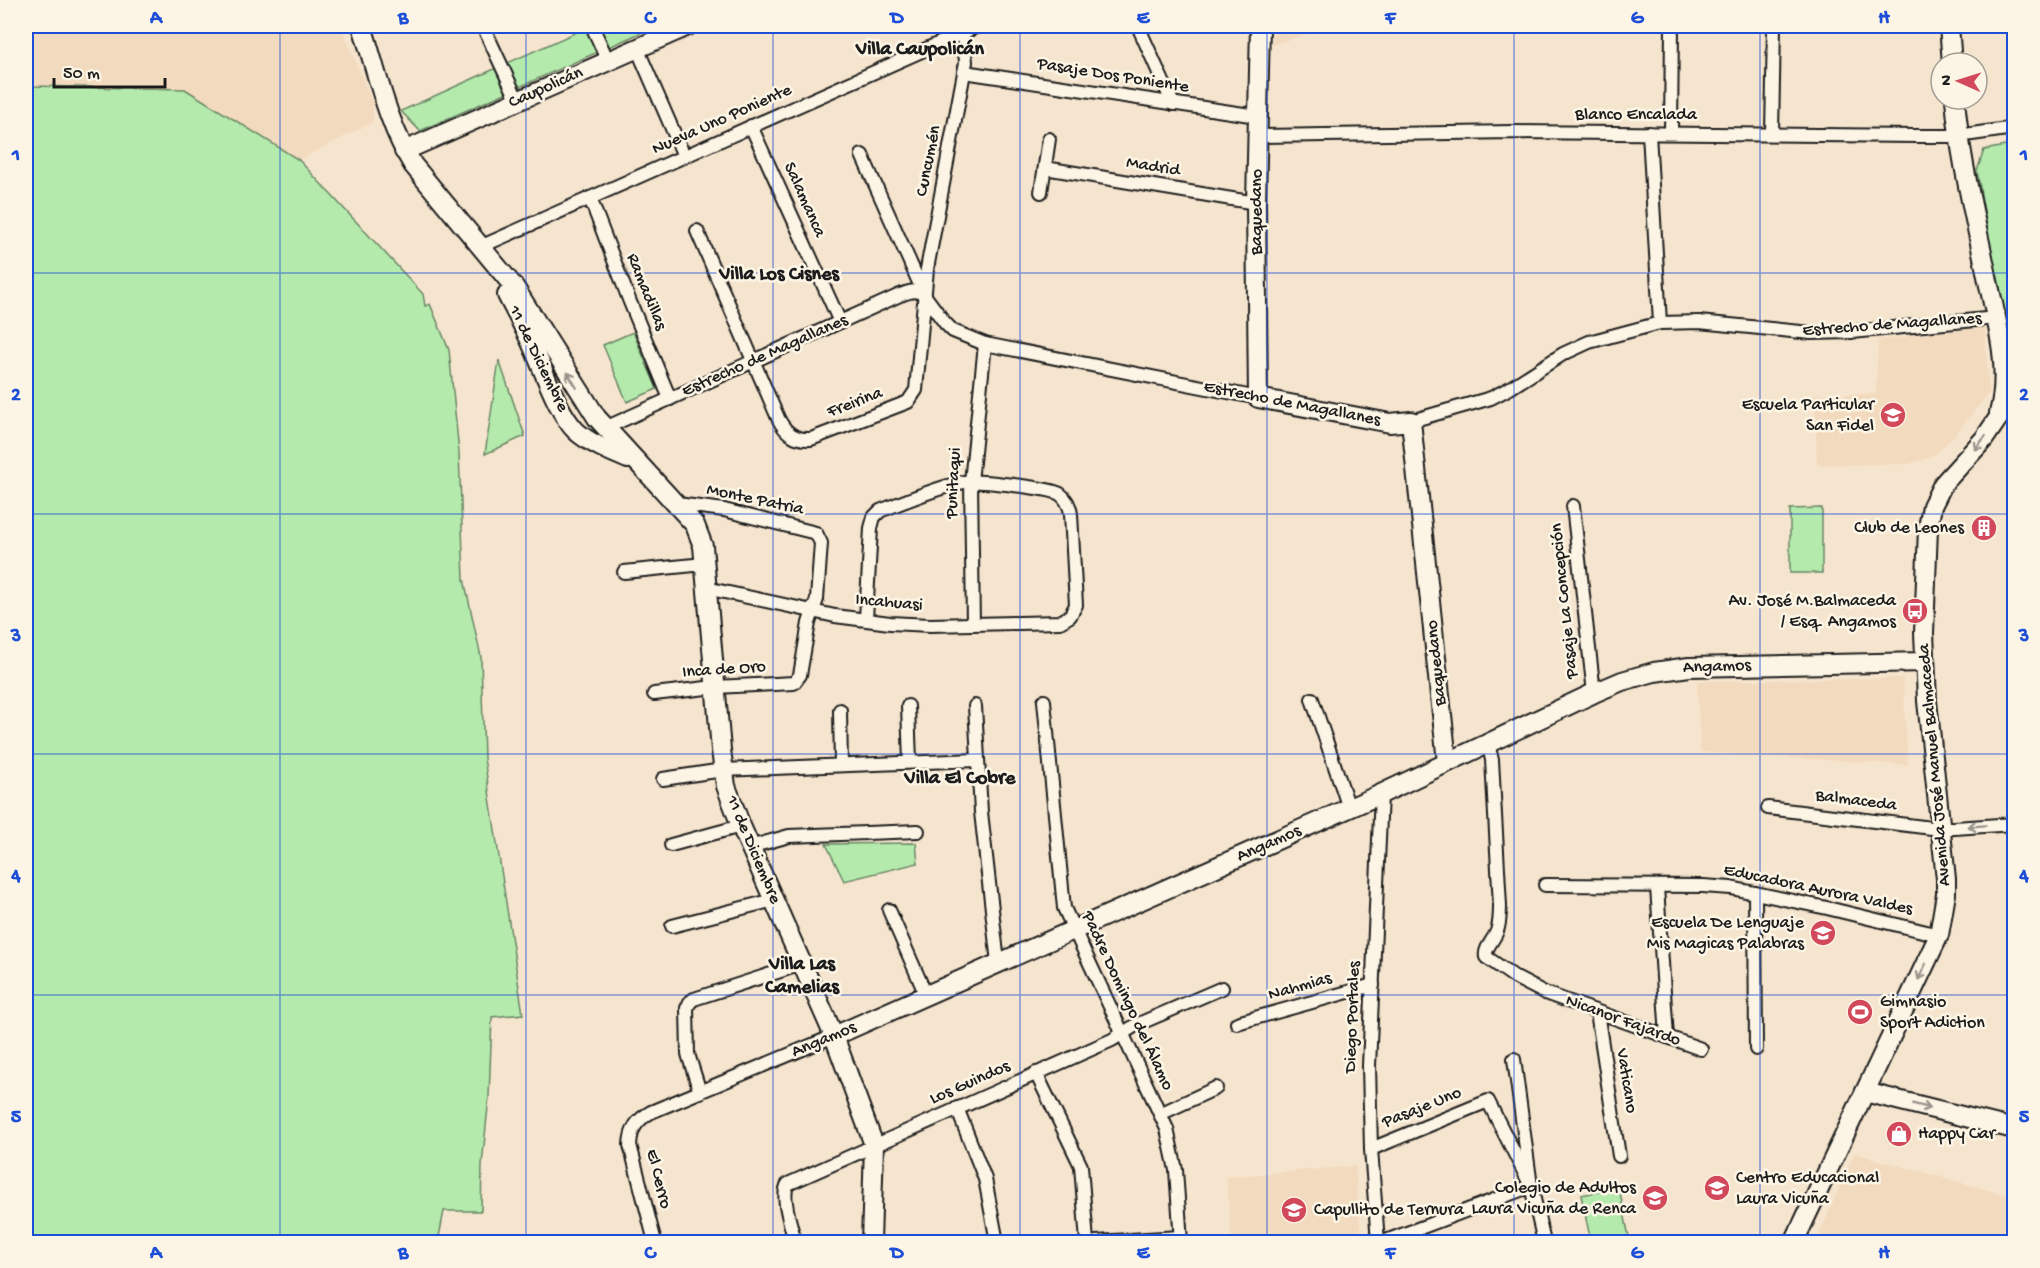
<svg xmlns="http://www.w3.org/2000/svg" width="2040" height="1268" font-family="'Gochi Hand',sans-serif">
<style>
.built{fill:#f2dabe}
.green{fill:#b4ebad;stroke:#688464;stroke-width:1.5}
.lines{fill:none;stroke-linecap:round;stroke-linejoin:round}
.street-casing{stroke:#1c1c1c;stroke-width:16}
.secondary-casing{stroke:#1c1c1c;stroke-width:22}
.street{stroke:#fcf5e5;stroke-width:12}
.secondary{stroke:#fcf5e5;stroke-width:18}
.oneway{stroke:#97938b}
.grid{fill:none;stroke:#1d4ed8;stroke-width:1.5;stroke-opacity:0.55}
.labels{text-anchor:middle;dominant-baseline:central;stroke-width:5;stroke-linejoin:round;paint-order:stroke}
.street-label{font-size:18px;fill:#1c1c1c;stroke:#fcf5e5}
.poi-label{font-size:18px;fill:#1c1c1c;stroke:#fcf5e5;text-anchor:end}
.neighbourhood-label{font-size:20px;font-weight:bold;fill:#1c1c1c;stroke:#fcf5e5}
.neatline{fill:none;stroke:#1d4ed8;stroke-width:2}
.grid-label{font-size:20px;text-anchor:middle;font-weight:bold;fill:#1d4ed8}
</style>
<rect width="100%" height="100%" fill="#f6e5ce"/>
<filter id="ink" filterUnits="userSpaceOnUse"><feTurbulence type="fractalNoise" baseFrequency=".0167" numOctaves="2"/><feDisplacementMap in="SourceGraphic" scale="12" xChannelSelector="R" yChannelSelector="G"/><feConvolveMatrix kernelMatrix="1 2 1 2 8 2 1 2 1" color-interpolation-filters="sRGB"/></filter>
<g filter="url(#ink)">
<!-- built -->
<g class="built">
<path d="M 26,26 L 341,26 L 373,104 L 373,122 L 299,160 L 185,89 L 30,86 L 26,65 Z"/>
<path d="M 1273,26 L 1333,26 L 1272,45 Z"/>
<path d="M 1985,327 L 1989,393 L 1954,436 L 1936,454 L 1923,460 L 1908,464 L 1817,465 L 1815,394 L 1876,394 L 1878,340 Z"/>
<path d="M 1903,678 L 1908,765 L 1700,752 L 1697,681 Z"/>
<path d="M 1854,1153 L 2014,1197 L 2014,1242 L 1830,1242 L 1817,1240 Z"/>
<path d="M 1355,1166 L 1362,1242 L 1232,1242 L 1226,1177 Z"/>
</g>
<!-- green -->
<g class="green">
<path d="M 590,26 L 656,26 L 420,131 L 401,111 Z"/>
<path d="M 26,65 L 30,86 L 185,89 L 299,160 L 423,294 L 425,306 L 430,304 L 449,350 L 459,453 L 464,579 L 481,657 L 484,758 L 523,1014 L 492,1017 L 489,1097 L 482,1165 L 481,1211 L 444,1211 L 438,1242 L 26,1242 Z"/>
<path d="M 2005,146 L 2014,155 L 2014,319 L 2011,318 L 2001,310 L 1977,171 L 1984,150 Z"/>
<path d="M 633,332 L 657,389 L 627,402 L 603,345 Z"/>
<path d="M 499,360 L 525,436 L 485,454 Z"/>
<path d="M 1822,508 L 1822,573 L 1790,573 L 1790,509 Z"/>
<path d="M 916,843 L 918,863 L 844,881 L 826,844 Z"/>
<path d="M 1619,1188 L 1630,1242 L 1591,1242 L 1581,1195 Z"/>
</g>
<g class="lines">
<!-- street casing -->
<g class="street-casing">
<g id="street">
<path d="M 483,26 L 518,101"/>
<path d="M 592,26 L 608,61"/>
<path d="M 1138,26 L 1173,104"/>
<path d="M 637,48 L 684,156"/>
<path d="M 964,72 L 1257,116"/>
<path d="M 751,126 L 840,322"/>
<path d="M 1649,133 L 1660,323"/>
<path d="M 1671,133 L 1672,26"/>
<path d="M 1772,134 L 1774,26"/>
<path d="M 1257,136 L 1513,132 L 1917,136 L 1958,136 L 2014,128"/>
<path d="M 862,155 L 925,296 L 945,323 L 953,331 L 985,344 L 1258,398"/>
<path d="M 1045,168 L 1256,203"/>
<path d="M 1041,192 L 1049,139"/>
<path d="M 590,198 L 630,302 L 670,399"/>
<path d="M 697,231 L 778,418 C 785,432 794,440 811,439 L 908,402 L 916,390 L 927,269 L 966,62 L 964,42 L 959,26"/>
<path d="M 480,247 L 978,26"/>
<path d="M 1411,421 L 1491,398 L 1510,388 L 1563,354 L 1589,342 L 1660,323 L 1699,322 L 1811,333 L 1852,332 L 1996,318"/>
<path d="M 605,428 L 900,295 C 909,292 917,288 925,296"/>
<path d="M 1573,506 L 1594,693"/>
<path d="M 624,572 L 704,564"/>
<path d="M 706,588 L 835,616 L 890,623 L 930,625 L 1060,622 L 1070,616 L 1076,605 L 1071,514 C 1070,507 1067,499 1060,494 C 1051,488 977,480 964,482 C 941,486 903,502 880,511 L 874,517 L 871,528 L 866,619"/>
<path d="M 973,624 L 971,482 L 985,344"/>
<path d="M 654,694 L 715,687 L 794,683 L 800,675 L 809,623 L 817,599 L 821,543 L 816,533 L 724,510 L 677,504"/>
<path d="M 1312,699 L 1349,808"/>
<path d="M 1044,701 L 1064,908 L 1167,1129 L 1176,1170 L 1181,1242"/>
<path d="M 908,706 L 910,762"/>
<path d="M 975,706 L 981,812 L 998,963"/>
<path d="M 840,710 L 841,765"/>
<path d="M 1488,743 L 1492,760 L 1500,906 C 1500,914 1500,923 1497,931 C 1494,940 1484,948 1486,957 L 1516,978 L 1545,993 L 1701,1049"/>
<path d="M 663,779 L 723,770 L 977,760"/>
<path d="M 1768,808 L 1940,829 L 2014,824"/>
<path d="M 671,845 L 741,826"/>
<path d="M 750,847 L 789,836 L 918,831"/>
<path d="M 1545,885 L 1703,886 L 1731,888 L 1827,908 L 1939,935"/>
<path d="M 1657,887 L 1667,1037"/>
<path d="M 1755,893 L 1756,1049"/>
<path d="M 889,910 L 926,995"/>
<path d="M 672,926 L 774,900"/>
<path d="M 1597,1012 L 1619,1156"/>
<path d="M 1237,1023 L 1373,985"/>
<path d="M 1036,1073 L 1081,1166 L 1087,1242"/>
<path d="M 700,1092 L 688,1054 L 687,1008 L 690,1002 L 694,999 L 802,964"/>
<path d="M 957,1108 L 985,1179 L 997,1242"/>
<path d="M 1160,1114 L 1216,1088"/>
<path d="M 1371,1149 L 1488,1101 L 1531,1186 L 1544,1242"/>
<path d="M 655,1242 L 630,1145 C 631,1128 637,1120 651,1112 L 834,1036"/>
<path d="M 795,1242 C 792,1228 780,1196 788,1184 L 1112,1040 L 1136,1025 L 1222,988"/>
<path d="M 1096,1242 L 1180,1237"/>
<path d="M 1378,1242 L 1371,1149 L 1369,1066 L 1381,794"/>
<path d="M 1383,1242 L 1531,1186 L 1514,1059"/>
</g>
</g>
<!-- secondary casing -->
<g class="secondary-casing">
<g id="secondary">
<path d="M 362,26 C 377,72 387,123 413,165 L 515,288 L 597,418 L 695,525 L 703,546 L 721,750 L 726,786 L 741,826 L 834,1036 L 874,1145 L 871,1242"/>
<path d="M 1260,26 L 1256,203 L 1258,398 L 1390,423 L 1411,421 L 1447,762"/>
<path d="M 1949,26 L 1952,63"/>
<path d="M 1955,99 C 1960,160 1976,221 1988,281 C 1997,323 2011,370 1999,413"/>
<path d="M 404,151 L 688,26"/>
<path d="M 507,295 C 516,313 526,330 534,349 C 544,371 558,413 576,431 C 589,443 611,452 628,459"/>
<path d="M 834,1036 L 1381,794 L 1594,693 L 1622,681 L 1654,672 L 1689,667 L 1925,662"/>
<path d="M 1865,1092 L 2014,1129"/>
<path d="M 1794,1242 L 1939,935 L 1946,894 L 1946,879 L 1927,701 L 1924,633 L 1928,528 L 1932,506 L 1943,484 L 1984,439 L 2014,395"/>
</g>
</g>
<!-- street -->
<use href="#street" class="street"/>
<!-- secondary -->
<use href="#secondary" class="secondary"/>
</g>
<!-- one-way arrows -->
<defs><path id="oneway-shaft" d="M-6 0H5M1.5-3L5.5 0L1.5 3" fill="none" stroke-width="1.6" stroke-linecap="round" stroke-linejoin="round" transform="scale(1.5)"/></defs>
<g class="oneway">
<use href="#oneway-shaft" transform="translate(572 380) rotate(-121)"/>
<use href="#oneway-shaft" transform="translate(1980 443) rotate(129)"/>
<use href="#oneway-shaft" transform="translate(1977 826) rotate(176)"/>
<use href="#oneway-shaft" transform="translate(1922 972) rotate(115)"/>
<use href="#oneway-shaft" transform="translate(1922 1106) rotate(14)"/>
</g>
</g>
<!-- grid -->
<path class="grid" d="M 280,26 L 280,1242M 526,26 L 526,1242M 773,26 L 773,1242M 1020,26 L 1020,1242M 1267,26 L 1267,1242M 1514,26 L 1514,1242M 1760,26 L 1760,1242M 26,273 L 2014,273M 26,514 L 2014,514M 26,754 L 2014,754M 26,995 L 2014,995"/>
<!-- icons -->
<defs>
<g id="school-disc" transform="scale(1.35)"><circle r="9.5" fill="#d1495b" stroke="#fcf5e5"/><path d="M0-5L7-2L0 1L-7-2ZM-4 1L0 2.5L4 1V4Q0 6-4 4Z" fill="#fff"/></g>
<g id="building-disc" transform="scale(1.35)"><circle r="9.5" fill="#d1495b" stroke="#fcf5e5"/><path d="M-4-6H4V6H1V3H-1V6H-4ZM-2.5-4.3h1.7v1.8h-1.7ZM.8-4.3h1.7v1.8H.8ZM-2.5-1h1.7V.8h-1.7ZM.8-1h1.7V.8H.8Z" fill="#fff"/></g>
<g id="bus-disc" transform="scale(1.35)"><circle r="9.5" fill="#d1495b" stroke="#fcf5e5"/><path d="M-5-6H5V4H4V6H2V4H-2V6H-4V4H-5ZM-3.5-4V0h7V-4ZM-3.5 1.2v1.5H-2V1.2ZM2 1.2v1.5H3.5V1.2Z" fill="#fff"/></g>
<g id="stadium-disc" transform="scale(1.35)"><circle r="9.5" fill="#d1495b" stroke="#fcf5e5"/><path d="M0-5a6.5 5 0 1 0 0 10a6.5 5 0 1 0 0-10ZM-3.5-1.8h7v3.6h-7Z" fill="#fff"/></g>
<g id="shop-disc" transform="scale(1.35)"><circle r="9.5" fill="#d1495b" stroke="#fcf5e5"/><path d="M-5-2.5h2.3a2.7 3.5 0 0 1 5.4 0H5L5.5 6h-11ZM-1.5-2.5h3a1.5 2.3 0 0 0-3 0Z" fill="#fff"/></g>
</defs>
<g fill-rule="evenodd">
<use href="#school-disc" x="1893" y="415"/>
<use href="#building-disc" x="1984" y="528"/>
<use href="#bus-disc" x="1915" y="611"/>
<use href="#school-disc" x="1823" y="933"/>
<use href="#stadium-disc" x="1860" y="1012"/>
<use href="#shop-disc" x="1899" y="1134"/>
<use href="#school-disc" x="1717" y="1188"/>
<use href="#school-disc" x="1655" y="1198"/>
<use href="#school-disc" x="1294" y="1210"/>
</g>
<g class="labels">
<!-- street labels -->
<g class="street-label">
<text transform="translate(1113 76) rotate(9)">Pasaje Dos Poniente</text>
<text transform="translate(546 88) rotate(-24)">Caupolicán</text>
<text x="1636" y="115">Blanco Encalada</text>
<text transform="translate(722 120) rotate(-24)">Nueva Uno Poniente</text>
<text transform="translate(929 161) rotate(-79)">Cuncumén</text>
<text transform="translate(1153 167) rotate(9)">Madrid</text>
<text transform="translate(804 200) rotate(66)">Salamanca</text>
<text transform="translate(1257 212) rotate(-90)">Baquedano</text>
<text transform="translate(646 292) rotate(68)">Ramadillas</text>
<text transform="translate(1892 325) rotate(-4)">Estrecho de Magallanes</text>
<text transform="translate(765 356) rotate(-24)">Estrecho de Magallanes</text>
<text transform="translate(538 359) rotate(64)">11 de Diciembre</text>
<text transform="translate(855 403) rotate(-21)">Freirina</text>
<text transform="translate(1292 404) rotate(11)">Estrecho de Magallanes</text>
<text transform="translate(954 483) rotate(-87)">Punitaqui</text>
<text transform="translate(755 500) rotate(12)">Monte Patria</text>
<text transform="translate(1565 601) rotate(-96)">Pasaje La Concepción</text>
<text transform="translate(889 603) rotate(5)">Incahuasi</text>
<text transform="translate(1437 663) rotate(-96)">Baquedano</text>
<text transform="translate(1717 667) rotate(-2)">Angamos</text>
<text transform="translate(724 670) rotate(-4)">Inca de Oro</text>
<text transform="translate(1935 765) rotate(-95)">Avenida José Manuel Balmaceda</text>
<text transform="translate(1856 801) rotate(7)">Balmaceda</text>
<text transform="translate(1269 844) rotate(-24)">Angamos</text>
<text transform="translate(753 850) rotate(67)">11 de Diciembre</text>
<text transform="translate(1818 890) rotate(12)">Educadora Aurora Valdes</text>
<text transform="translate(1300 987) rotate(-16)">Nahmias</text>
<text transform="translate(1127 1001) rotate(65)">Padre Domingo del Álamo</text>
<text transform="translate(1353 1017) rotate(-88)">Diego Portales</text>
<text transform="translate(1623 1021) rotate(20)">Nicanor Fajardo</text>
<text transform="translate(824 1040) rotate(-23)">Angamos</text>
<text transform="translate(1626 1081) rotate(81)">Vaticano</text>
<text transform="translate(970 1083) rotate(-24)">Los Guindos</text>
<text transform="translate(1422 1108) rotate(-22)">Pasaje Uno</text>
<text transform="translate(658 1179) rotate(76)">El Cerro</text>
</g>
<!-- poi labels -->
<g class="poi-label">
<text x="1874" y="405">Escuela Particular<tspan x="1874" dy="21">San Fidel</tspan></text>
<text x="1964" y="528">Club de Leones</text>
<text x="1896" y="601">Av. José M.Balmaceda<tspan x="1896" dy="21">/ Esq. Angamos</tspan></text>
<text x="1804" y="923">Escuela De Lenguaje<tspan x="1804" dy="21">Mis Magicas Palabras</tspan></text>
<text x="1880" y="1002" text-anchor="start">Gimnasio<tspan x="1880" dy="21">Sport Adiction</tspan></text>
<text x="1918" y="1134" text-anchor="start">Happy Car</text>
<text x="1736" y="1178" text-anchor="start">Centro Educacional<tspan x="1736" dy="21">Laura Vicuña</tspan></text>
<text x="1636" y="1188">Colegio de Adultos<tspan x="1636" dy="21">Laura Vicuña de Renca</tspan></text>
<text x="1314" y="1210" text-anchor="start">Capullito de Ternura</text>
</g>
<!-- neighbourhood labels -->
<g class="neighbourhood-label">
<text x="920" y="50">Villa Caupolicán</text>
<text x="779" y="275">Villa Los Cisnes</text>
<text x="960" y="779">Villa El Cobre</text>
<text x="802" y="965">Villa Las<tspan x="802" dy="23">Camelias</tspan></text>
</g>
</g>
<!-- margin -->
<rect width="2040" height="1268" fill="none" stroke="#fcf5e5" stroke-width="66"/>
<!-- north arrow -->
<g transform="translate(1959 81) rotate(273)"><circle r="28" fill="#fcf5e5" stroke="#a29e95" stroke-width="1.5"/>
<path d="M0-4.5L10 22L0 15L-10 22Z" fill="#d1495b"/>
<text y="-9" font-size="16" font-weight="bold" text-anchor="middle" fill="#1c1c1c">N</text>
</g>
<!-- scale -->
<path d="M54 78v9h111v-9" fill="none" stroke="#1c1c1c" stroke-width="3"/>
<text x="63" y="78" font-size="18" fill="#1c1c1c" stroke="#fcf5e5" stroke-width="4.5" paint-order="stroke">50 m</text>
<rect x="33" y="33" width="1974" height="1202" class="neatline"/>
<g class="grid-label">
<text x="156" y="23">A</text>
<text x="403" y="23">B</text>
<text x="650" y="23">C</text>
<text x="897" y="23">D</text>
<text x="1143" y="23">E</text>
<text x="1390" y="23">F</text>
<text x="1637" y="23">G</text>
<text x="1884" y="23">H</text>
<text x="16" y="160">1</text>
<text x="2024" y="160">1</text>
<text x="16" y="400">2</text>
<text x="2024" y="400">2</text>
<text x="16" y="641">3</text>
<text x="2024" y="641">3</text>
<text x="16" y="881">4</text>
<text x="2024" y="881">4</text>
<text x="16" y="1122">5</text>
<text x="2024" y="1122">5</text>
<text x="156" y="1258">A</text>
<text x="403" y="1258">B</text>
<text x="650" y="1258">C</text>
<text x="897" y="1258">D</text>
<text x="1143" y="1258">E</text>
<text x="1390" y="1258">F</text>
<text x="1637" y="1258">G</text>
<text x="1884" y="1258">H</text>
</g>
</svg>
